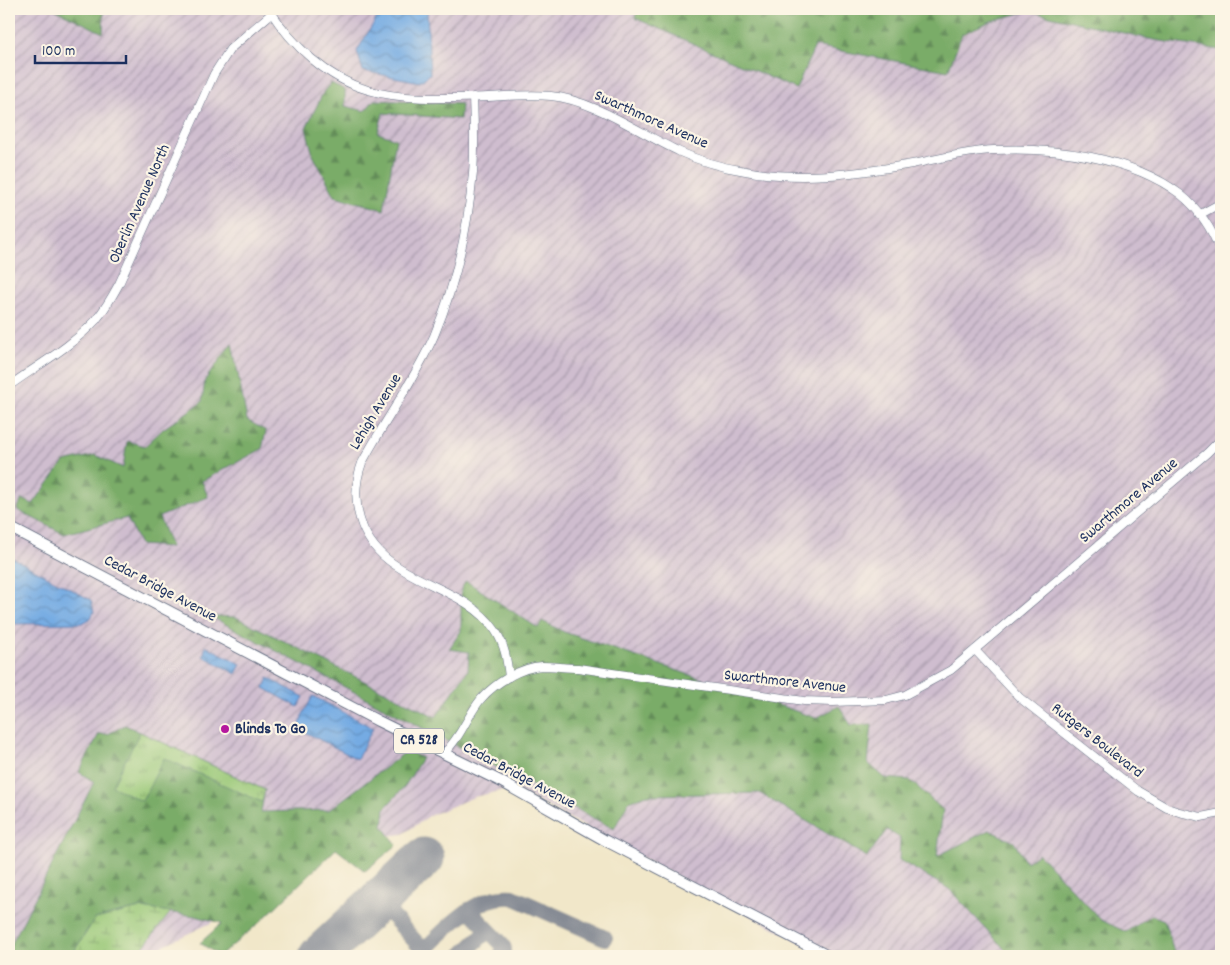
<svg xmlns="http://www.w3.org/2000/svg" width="1230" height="965" font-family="Dekko,sans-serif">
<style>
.industrial{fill:url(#industrial-furrows)}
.forest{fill:url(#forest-firs);stroke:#4a6e63}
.wetland{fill:url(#wetland-marsh);stroke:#5a7c6a}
.park{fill:url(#park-tufts);stroke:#5a7c6a}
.water{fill:url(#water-waves);stroke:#486da0}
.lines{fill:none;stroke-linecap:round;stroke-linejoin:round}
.taxiway{stroke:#868b94;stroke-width:16}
.runway{stroke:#868b94;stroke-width:41}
.minor-casing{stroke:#666f83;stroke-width:9}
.major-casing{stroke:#666f83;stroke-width:12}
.minor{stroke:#fff;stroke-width:8}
.major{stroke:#fff;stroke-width:10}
.poi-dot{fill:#b5179e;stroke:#fcf5e5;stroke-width:2}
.labels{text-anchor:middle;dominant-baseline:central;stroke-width:4.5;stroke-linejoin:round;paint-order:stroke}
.shield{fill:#fcf5e5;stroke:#5e6a86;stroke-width:1}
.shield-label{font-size:15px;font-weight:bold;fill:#1b2f5e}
.street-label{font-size:16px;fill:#1b2f5e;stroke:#fcf5e5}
.poi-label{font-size:16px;font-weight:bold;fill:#1b2f5e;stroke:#fcf5e5;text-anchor:start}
</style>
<defs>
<pattern id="industrial-furrows" width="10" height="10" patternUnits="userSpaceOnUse" patternTransform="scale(1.25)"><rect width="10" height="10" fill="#cfbdcf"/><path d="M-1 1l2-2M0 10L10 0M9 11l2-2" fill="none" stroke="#a79aab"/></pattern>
<pattern id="forest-firs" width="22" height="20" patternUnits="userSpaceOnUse" patternTransform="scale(1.25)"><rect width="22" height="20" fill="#7aac68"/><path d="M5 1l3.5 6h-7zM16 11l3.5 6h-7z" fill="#638c59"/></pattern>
<pattern id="wetland-marsh" width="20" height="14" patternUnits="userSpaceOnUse" patternTransform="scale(1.25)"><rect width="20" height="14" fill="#99c877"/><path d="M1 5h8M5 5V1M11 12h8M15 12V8" fill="none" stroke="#7ca365"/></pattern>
<pattern id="park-tufts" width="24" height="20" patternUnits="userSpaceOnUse" patternTransform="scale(1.25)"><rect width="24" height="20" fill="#99c877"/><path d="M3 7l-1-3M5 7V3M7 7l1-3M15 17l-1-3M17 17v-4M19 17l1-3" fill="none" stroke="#7ca365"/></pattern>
<pattern id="water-waves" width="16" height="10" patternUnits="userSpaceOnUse" patternTransform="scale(1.25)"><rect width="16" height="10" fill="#75abe3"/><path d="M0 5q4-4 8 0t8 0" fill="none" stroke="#5f8cbb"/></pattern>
</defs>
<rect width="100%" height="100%" fill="#fcf5e5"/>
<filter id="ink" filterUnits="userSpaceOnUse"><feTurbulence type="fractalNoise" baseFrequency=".02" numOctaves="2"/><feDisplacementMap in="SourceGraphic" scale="10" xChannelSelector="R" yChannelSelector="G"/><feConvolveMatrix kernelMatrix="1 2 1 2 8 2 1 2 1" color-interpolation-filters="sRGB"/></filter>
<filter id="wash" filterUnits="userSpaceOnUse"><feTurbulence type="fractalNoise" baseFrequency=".0096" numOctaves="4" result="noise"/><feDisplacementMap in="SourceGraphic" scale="20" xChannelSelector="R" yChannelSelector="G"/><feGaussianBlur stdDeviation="1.12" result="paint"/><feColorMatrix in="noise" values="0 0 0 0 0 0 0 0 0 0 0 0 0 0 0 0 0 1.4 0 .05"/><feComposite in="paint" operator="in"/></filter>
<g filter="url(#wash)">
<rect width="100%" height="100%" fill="#f1e7c9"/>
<!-- industrial -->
<path class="industrial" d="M 9,9 L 638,9 L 635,18 L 700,46 L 815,46 L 948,71 L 962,35 L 991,21 L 1028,11 L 1154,40 L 1221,50 L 1221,956 L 826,956 L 513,788 L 474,797 L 429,816 L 403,834 L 357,839 L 314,854 L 226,916 L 164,945 L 152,956 L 9,956 Z"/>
<!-- forest -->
<g class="forest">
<path d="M 54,9 L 104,9 L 103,33 Z"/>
<path d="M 638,9 L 1221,9 L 1221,50 L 1154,40 L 1028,11 L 991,21 L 962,34 L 948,71 L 815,46 L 796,89 L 635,18 Z"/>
<path d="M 331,83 L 345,90 L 345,106 L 365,111 L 374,100 L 461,104 L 460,119 L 383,113 L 378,133 L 396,139 L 384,210 L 335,196 L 313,155 L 306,128 L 324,91 Z"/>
<path d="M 232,343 L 247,420 L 266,431 L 262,449 L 202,481 L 208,497 L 159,517 L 171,547 L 140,545 L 127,518 L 64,534 L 17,510 L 22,499 L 33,504 L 64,462 L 95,455 L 123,468 L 127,441 L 145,446 L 163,429 L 202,402 L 205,380 Z"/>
<path d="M 466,581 L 538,628 L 542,621 L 564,632 L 816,718 L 839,706 L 851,725 L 872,724 L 868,763 L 885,778 L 910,780 L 943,810 L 937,856 L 989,830 L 1014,842 L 1026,862 L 1039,854 L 1101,920 L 1126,932 L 1151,915 L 1164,920 L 1173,949 L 1179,956 L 1011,956 L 949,889 L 899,860 L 900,838 L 887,830 L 867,857 L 759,793 L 647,795 L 629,801 L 614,829 L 210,616 L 236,617 L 436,717 L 468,670 L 469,652 L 449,649 L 461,631 L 461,589 Z"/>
<path d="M 125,725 L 265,790 L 261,812 L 329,810 L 407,751 L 422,758 L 405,786 L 385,808 L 383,826 L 397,845 L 365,871 L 336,849 L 259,923 L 220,956 L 200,943 L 222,923 L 195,916 L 140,908 L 95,919 L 71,956 L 9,956 L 9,949 L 94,782 L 79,772 L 99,734 L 108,734 Z"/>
</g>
<!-- wetland -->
<path class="wetland" d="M 140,908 L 171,912 L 136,956 L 71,956 L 95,919 Z"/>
<!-- park -->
<path class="park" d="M 140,732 L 265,790 L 262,802 L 164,758 L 142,801 L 112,786 Z"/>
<!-- water -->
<g class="water">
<path d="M 382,9 L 427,9 L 430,74 L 420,82 L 363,71 L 357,51 Z"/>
<path d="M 9,556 L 91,600 L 94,612 L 90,619 L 82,623 L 9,624 Z"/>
<path d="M 206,646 L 241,664 L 236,674 L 203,656 Z"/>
<path d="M 268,678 L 304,697 L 298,707 L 264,688 Z"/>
<path d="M 313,696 L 373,728 L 357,759 L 299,729 L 302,716 Z"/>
</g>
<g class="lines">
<!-- taxiway -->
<g class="taxiway">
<path d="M 373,906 L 383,906 L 424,951"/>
<path d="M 469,910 L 502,944 L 504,949 L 504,953 L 500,956"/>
<path d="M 418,956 C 443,933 475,893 513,897 L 605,938"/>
<path d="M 461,956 L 488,930"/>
</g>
<!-- runway -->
<path class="runway" d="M 319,956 L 424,858"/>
</g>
</g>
<g filter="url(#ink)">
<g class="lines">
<!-- minor casing -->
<g class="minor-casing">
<g id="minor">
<path d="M 269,9 C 292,45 326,78 368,90 C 404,101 451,98 488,97 C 509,96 530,94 551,96 C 594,100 641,134 680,152 C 698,160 720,167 740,170 C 798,182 854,174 912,164 C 939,159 967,151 994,150 C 1054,147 1131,157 1180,194 C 1199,209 1213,231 1221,253"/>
<path d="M 473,97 C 474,122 475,148 473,173 C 468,227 455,286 434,336 C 414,381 385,420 362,463 C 355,482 354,499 360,519 C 379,584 461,580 495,630 C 505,645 507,660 509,677"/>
<path d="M 1199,215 L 1221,203"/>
<path d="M 9,386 C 38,365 71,347 96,320 C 105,309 112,297 119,284 L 214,74 L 230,49 L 272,13"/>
<path d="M 975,650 L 1020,698 L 1138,791 L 1167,808 L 1179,812 L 1201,817 L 1221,813"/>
<path d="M 444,753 C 462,736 467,716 481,699 C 495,683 521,667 542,666 C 554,666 566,668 578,668 L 804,701 L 833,702 L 886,700 L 905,695 L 951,670 L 1207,453 L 1221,439"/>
</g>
</g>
<!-- major casing -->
<g class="major-casing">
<path id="major" d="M 9,527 L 378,721 L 500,781 L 606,841 L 828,956"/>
</g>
<!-- minor -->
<use href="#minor" class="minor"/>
<!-- major -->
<use href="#major" class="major"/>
</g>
</g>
<!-- markers -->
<circle class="poi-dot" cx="225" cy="729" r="5"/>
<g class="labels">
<!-- shield labels -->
<rect class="shield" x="394" y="728.5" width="50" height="25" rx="4"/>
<g class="shield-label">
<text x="419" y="741">CR 528</text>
</g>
<!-- street labels -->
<g class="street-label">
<text transform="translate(651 120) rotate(24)">Swarthmore Avenue</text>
<text transform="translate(140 204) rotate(-66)">Oberlin Avenue North</text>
<text transform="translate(376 412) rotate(-59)">Lehigh Avenue</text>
<text transform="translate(1129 501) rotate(-40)">Swarthmore Avenue</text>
<text transform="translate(160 589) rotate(28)">Cedar Bridge Avenue</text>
<text transform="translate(785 682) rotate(6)">Swarthmore Avenue</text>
<text transform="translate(1097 741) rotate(38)">Rutgers Boulevard</text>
<text transform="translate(519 776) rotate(28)">Cedar Bridge Avenue</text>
</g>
<!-- poi labels -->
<g class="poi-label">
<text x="235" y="729">Blinds To Go</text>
</g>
</g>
<!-- margin -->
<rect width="1230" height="965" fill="none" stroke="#fcf5e5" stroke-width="30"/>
<!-- scale -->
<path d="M35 55v8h91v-8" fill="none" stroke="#1b2f5e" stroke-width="2.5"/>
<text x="42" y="55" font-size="15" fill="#1b2f5e" stroke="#fcf5e5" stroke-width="4" paint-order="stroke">100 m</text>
</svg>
